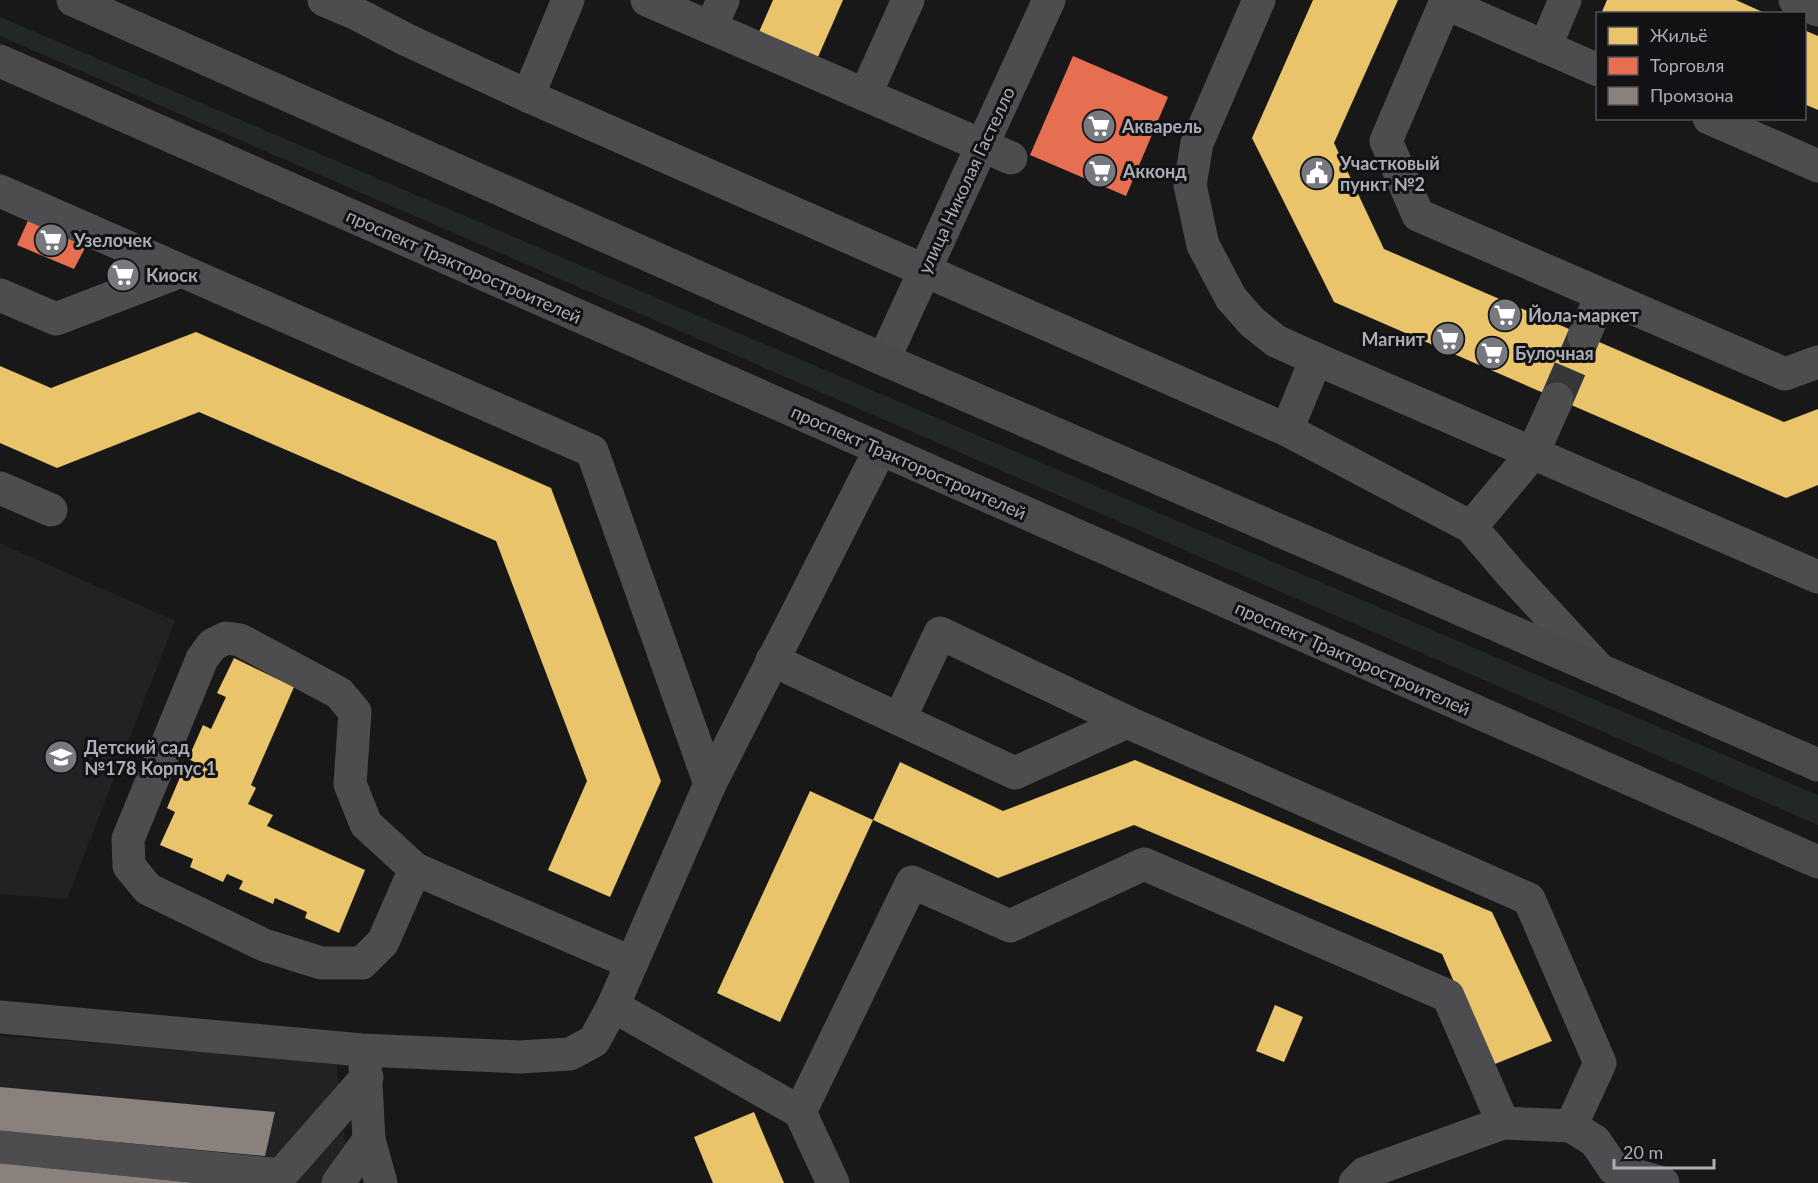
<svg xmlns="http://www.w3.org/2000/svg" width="1818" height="1183" font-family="Lato,sans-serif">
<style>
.built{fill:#222224}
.green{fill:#222823}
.homes{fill:#e9c46a}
.shops{fill:#e76f51}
.industry{fill:#8a817c}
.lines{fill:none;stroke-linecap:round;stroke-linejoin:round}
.minor-tunnel{stroke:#353638;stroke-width:33;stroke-dasharray:33 16;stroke-linecap:butt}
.minor{stroke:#4d4d50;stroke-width:33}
.major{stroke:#4a4a4c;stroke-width:33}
.labels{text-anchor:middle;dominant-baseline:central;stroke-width:6;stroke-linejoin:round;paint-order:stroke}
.poi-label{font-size:18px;font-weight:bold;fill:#abadb7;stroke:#121214;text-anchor:start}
.street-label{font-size:18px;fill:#abadb7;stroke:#121214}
</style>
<rect width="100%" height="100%" fill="#181818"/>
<!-- built -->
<g class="built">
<path d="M 0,543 L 175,621 L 67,899 L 0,894 Z"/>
<path d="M 0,1036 L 336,1060 L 350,1183 L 0,1183 Z"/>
</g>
<!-- green -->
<path class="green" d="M 0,17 L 1818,795 L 1818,825 L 0,36 Z"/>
<!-- homes -->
<g class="homes">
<path d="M 773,0 L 843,0 L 818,57 L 759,32 Z"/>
<path d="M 1313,0 L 1398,0 L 1334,143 L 1384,249 L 1784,422 L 1818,409 L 1818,485 L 1786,498 L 1334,302 L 1252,138 Z"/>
<path d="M 1607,0 L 1736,0 L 1767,14 L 1601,14 Z"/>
<path d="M 1804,30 L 1818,36 L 1818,110 L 1804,104 Z"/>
<path d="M 196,332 L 551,488 L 661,781 L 610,897 L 548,870 L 587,781 L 496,541 L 199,412 L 57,468 L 0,443 L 0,366 L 51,388 Z"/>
<path d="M 234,658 L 294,687 L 251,785 L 256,788 L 248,804 L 273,815 L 267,826 L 365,870 L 339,933 L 305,918 L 307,912 L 275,898 L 273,904 L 239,889 L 243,881 L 227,874 L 223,882 L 190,867 L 193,859 L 160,845 L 175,812 L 167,808 L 181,775 L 190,778 L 197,763 L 188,759 L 203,725 L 211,729 L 226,697 L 217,693 Z"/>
<path d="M 1135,760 L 1492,912 L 1552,1041 L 1490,1066 L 1442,954 L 1134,825 L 998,878 L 873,820 L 900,762 L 1003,811 Z"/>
<path d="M 810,791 L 873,820 L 780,1022 L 717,993 Z"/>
<path d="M 1275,1005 L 1303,1017 L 1284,1062 L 1256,1051 Z"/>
<path d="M 754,1112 L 784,1183 L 713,1183 L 694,1137 Z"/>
</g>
<!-- shops -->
<g class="shops">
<path d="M 1073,56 L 1168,97 L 1126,196 L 1030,155 Z"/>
<path d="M 31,214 L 86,246 L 74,269 L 17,245 Z"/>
<path d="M 130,265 L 135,276 L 117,285 L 111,274 Z"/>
</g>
<!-- industry -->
<g class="industry">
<path d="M 0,1087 L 275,1112 L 265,1156 L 0,1131 Z"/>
<path d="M 0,1163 L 197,1183 L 0,1183 Z"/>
</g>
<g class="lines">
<!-- minor-tunnel -->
<path class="minor-tunnel" d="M 1557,399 L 1584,336"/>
<!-- minor -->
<g class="minor">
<path d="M 324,0 L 357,14 L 407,40 L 528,96 L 1287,430 L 1471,527 L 1512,575 L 1597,667"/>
<path d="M 647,0 L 1011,158"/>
<path d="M 1259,0 L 1197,143 L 1190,185 L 1203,245 L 1231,298 L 1252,322 L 1276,341 L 1316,359 L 1818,577"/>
<path d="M 1795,0 L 1818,10"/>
<path d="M 711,27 L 723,0"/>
<path d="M 1545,47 L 1565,0"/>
<path d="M 1598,70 L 1445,3 L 1386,141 L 1418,215 L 1785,374 L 1818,362"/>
<path d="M 865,95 L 908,0"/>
<path d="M 528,96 L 568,0"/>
<path d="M 1709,118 L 1818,166"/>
<path d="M 0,191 L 592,451 L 710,784"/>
<path d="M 0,295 L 56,319 L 181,271"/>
<path d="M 1584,336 L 1601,296"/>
<path d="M 884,359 L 1049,0"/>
<path d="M 1287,430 L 1316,359"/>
<path d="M 0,488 L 51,510"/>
<path d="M 1471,527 L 1533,453 L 1557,399"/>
<path d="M 226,638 L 240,640 L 339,693 L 355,712 L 350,784 L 366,824 L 415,869 L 383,942 L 362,963 L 321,963 L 264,945 L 148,889 L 129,866 L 128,839 L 202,659 L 212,645 Z"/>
<path d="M 772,660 L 1015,773 L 1127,722 L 1529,899 L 1600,1063 L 1571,1126 L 1503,1123 L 1448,996 L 1144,864 L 1010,926 L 912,882 L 800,1112 L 833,1183"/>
<path d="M 900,718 L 940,633 L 1127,722"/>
<path d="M 415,869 L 632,963"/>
<path d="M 613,1006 L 800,1112"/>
<path d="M 0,1017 L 362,1050 L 519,1057 L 570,1054 L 594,1041 L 613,1006 L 710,784 L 880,450"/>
<path d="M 365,1066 L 369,1140 L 381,1183"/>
<path d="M 1571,1126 L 1595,1141 L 1614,1169 L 1663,1183"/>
<path d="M 0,1147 L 281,1175 L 367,1077"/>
<path d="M 338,1183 L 369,1140"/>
<path d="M 1355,1183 L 1365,1173 L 1503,1123"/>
</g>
<!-- major -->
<g class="major">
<path d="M 73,0 C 345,119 615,242 887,361 C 1197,496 1509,628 1818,765"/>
<path d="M 0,61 L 1818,862"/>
</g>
</g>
<!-- icons -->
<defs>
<g id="supermarket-disc" transform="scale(1.725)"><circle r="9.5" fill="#78797f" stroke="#121214"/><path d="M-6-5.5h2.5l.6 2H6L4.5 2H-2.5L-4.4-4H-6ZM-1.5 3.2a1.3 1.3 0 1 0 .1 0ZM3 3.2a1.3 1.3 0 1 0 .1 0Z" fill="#fff"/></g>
<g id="civic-disc" transform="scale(1.725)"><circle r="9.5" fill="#78797f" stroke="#121214"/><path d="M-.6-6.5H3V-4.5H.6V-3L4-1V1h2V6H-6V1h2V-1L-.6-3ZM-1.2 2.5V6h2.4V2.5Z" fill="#fff"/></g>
<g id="school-disc" transform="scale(1.725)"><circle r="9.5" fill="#78797f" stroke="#121214"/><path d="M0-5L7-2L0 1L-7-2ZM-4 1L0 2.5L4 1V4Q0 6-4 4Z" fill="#fff"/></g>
</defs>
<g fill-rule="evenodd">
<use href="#supermarket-disc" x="1099" y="126"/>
<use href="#supermarket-disc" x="1100" y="171"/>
<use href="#civic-disc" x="1317" y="173"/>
<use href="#supermarket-disc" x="51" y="240"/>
<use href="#supermarket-disc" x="123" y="275"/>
<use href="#supermarket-disc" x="1505" y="315"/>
<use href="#supermarket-disc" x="1448" y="339"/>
<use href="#supermarket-disc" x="1492" y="353"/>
<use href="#school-disc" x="61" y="757"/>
</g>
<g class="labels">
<!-- poi labels -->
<g class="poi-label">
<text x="1122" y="126">Акварель</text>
<text x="1340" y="163">Участковый<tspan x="1340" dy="21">пункт №2</tspan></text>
<text x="1123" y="171">Акконд</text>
<text x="74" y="240">Узелочек</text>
<text x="146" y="275">Киоск</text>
<text x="1528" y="315">Йола-маркет</text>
<text x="1425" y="339" text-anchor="end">Магнит</text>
<text x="1515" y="353">Булочная</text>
<text x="84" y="747">Детский сад<tspan x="84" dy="21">№178 Корпус 1</tspan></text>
</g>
<!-- street labels -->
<g class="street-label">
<text transform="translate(966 180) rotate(-65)">улица Николая Гастелло</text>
<text transform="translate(464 266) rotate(24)">проспект Тракторостроителей</text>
<text transform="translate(909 462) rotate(24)">проспект Тракторостроителей</text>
<text transform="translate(1353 658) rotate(24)">проспект Тракторостроителей</text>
</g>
</g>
<!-- legend -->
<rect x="1596" y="12" width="210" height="108" fill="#121214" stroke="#4f5055" stroke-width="1.5"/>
<rect x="1608" y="27" width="30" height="18" fill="#e9c46a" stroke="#4f5055" stroke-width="1.5"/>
<text x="1650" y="42" font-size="18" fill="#abadb7">Жильё</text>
<rect x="1608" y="57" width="30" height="18" fill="#e76f51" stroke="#4f5055" stroke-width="1.5"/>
<text x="1650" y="72" font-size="18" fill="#abadb7">Торговля</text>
<rect x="1608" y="87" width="30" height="18" fill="#8a817c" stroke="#4f5055" stroke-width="1.5"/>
<text x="1650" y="102" font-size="18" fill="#abadb7">Промзона</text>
<!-- scale -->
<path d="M1614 1159v9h100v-9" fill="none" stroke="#abadb7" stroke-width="3"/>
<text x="1623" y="1159" font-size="18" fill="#abadb7" stroke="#121214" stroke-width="4.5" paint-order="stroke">20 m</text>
</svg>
